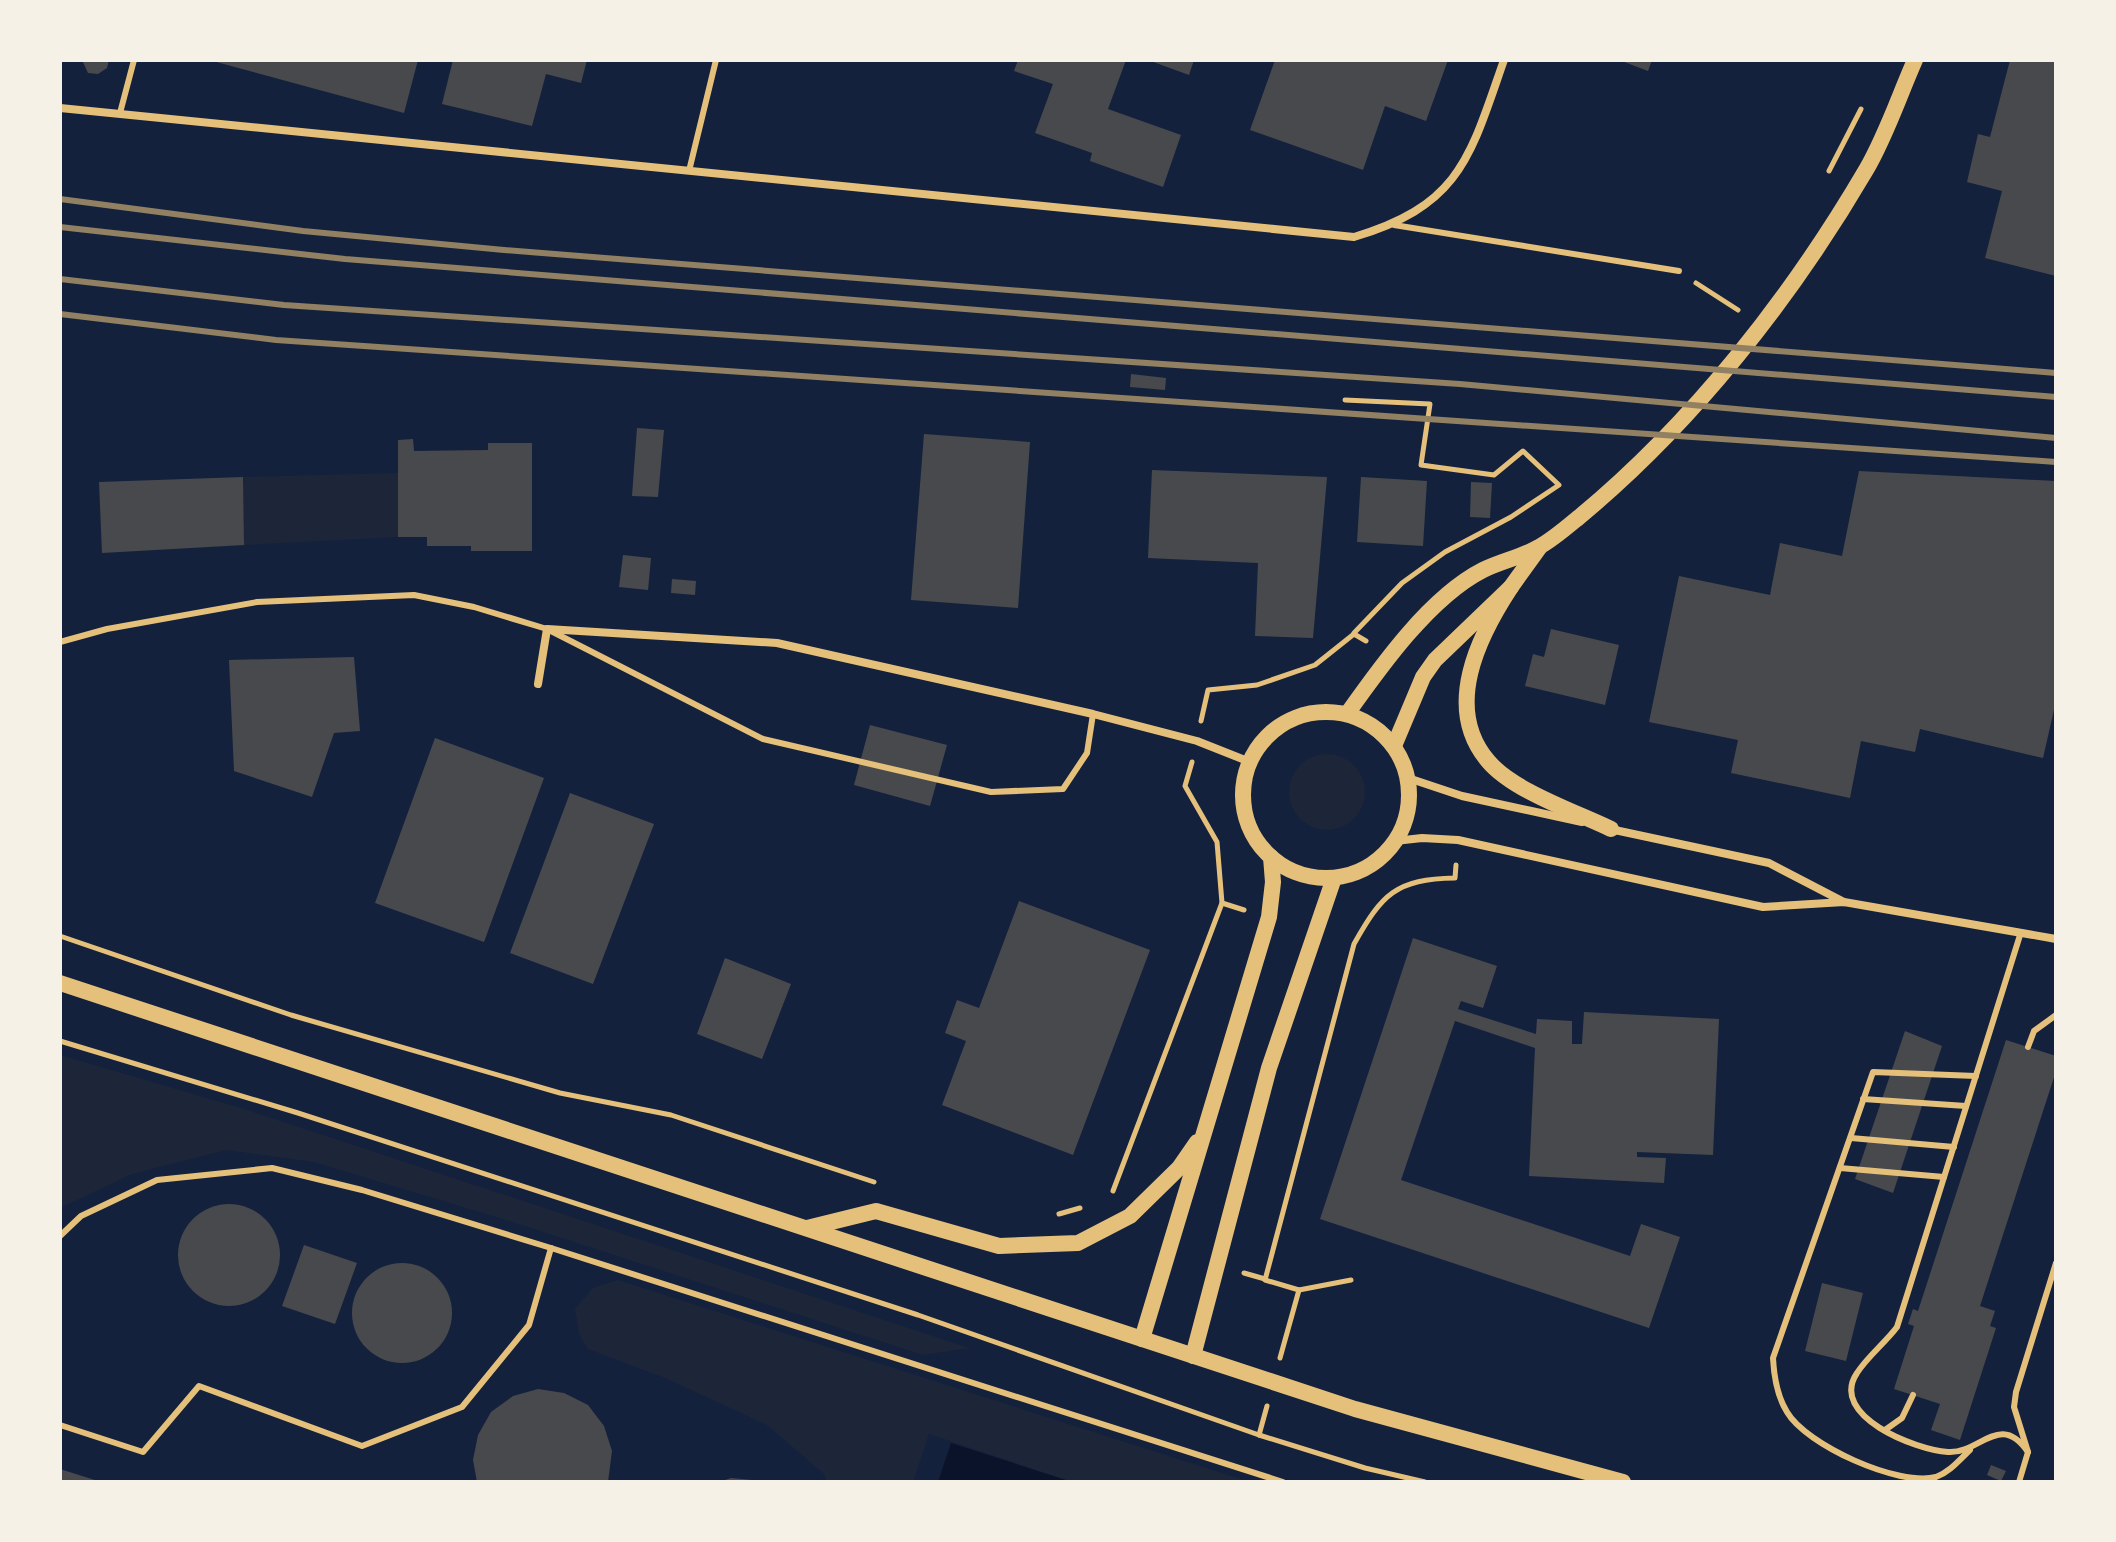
<svg xmlns="http://www.w3.org/2000/svg" width="2116" height="1542" font-family="'Alegreya Sans',sans-serif">
<style>
.green{fill:#1d2539}
.water{fill:#0b132b}
.building{fill:#48494c}
.lines{fill:none;stroke-linecap:round;stroke-linejoin:round}
.path{stroke:#e5c07b;stroke-width:5}
.service{stroke:#e5c07b;stroke-width:6}
.minor{stroke:#e5c07b;stroke-width:8}
.secondary{stroke:#e5c07b;stroke-width:16}
.rail{stroke:#918062;stroke-width:6}
</style>
<rect width="100%" height="100%" fill="#14213d"/>
<!-- green -->
<g class="green">
<path d="M 398,473 L 398,537 L 244,545 L 243,477 Z"/>
<circle cx="1327" cy="792" r="38"/>
<path d="M 60,1055 L 241,1108 L 969,1348 L 923,1355 L 503,1219 L 314,1162 L 226,1150 L 132,1174 L 60,1208 Z"/>
<path d="M 618,1280 L 1250,1482 L 1072,1482 L 929,1434 L 913,1482 L 827,1482 L 824,1474 L 767,1425 L 665,1378 L 588,1349 L 579,1334 L 575,1309 L 593,1288 Z"/>
</g>
<!-- water -->
<path class="water" d="M 951,1443 L 1072,1482 L 938,1482 Z"/>
<!-- building -->
<g class="building">
<path d="M 82,60 L 109,60 L 107,68 L 98,74 L 88,73 Z"/>
<path d="M 209,60 L 418,60 L 404,113 Z"/>
<path d="M 453,60 L 587,60 L 581,83 L 546,74 L 532,126 L 442,104 Z"/>
<path d="M 1018,60 L 1126,60 L 1108,109 L 1181,135 L 1163,187 L 1090,161 L 1092,153 L 1035,133 L 1053,84 L 1014,71 Z"/>
<path d="M 1148,60 L 1194,60 L 1189,75 Z"/>
<path d="M 1275,60 L 1448,60 L 1426,121 L 1385,106 L 1363,170 L 1250,130 Z"/>
<path d="M 1619,60 L 1652,60 L 1648,71 Z"/>
<path d="M 2010,60 L 2056,60 L 2056,276 L 1985,258 L 2002,191 L 1967,182 L 1978,134 L 1990,137 Z"/>
<path d="M 1131,374 L 1166,378 L 1165,390 L 1130,387 Z"/>
<path d="M 637,428 L 664,430 L 658,497 L 632,496 Z"/>
<path d="M 924,434 L 1030,442 L 1018,608 L 911,600 Z"/>
<path d="M 413,439 L 414,451 L 488,450 L 488,443 L 532,443 L 532,551 L 471,551 L 471,546 L 427,546 L 427,537 L 398,537 L 398,440 Z"/>
<path d="M 1152,470 L 1327,477 L 1313,638 L 1255,636 L 1258,563 L 1148,558 Z"/>
<path d="M 1859,471 L 2056,481 L 2056,701 L 2043,758 L 1920,729 L 1915,752 L 1861,741 L 1850,798 L 1731,773 L 1738,740 L 1649,722 L 1679,576 L 1770,595 L 1780,543 L 1842,556 Z"/>
<path d="M 243,477 L 244,545 L 102,553 L 99,482 Z"/>
<path d="M 1361,477 L 1427,481 L 1423,546 L 1357,542 Z"/>
<path d="M 1471,482 L 1492,483 L 1490,518 L 1470,517 Z"/>
<path d="M 623,555 L 651,558 L 648,590 L 619,587 Z"/>
<path d="M 672,579 L 696,581 L 695,595 L 671,593 Z"/>
<path d="M 1551,629 L 1619,645 L 1605,705 L 1525,686 L 1533,654 L 1544,657 Z"/>
<path d="M 354,657 L 360,731 L 334,733 L 312,797 L 234,771 L 229,660 Z"/>
<path d="M 870,725 L 947,745 L 930,806 L 854,785 Z"/>
<path d="M 435,738 L 544,778 L 484,942 L 375,903 Z"/>
<path d="M 570,793 L 654,824 L 593,984 L 510,953 Z"/>
<path d="M 1019,901 L 1150,950 L 1073,1155 L 942,1105 L 966,1041 L 945,1033 L 957,1000 L 979,1008 Z"/>
<path d="M 1413,938 L 1497,966 L 1483,1008 L 1461,1001 L 1458,1009 L 1536,1034 L 1537,1019 L 1572,1021 L 1572,1044 L 1582,1044 L 1584,1012 L 1719,1019 L 1713,1155 L 1637,1152 L 1637,1157 L 1666,1158 L 1664,1183 L 1529,1176 L 1535,1048 L 1455,1021 L 1401,1180 L 1630,1256 L 1641,1224 L 1680,1237 L 1649,1328 L 1320,1219 Z"/>
<path d="M 725,958 L 791,984 L 762,1059 L 697,1034 Z"/>
<path d="M 1905,1031 L 1942,1046 L 1893,1193 L 1855,1179 Z"/>
<path d="M 2006,1040 L 2056,1056 L 2056,1071 L 1980,1306 L 1995,1311 L 1990,1326 L 1996,1328 L 1960,1440 L 1931,1430 L 1940,1404 L 1894,1389 L 1914,1326 L 1908,1324 L 1913,1309 L 1918,1311 Z"/>
<circle cx="229" cy="1255" r="51"/>
<path d="M 304,1245 L 357,1263 L 335,1324 L 282,1306 Z"/>
<circle cx="402" cy="1313" r="50"/>
<path d="M 1822,1283 L 1863,1293 L 1846,1361 L 1805,1351 Z"/>
<path d="M 538,1389 L 564,1393 L 588,1405 L 604,1426 L 612,1451 L 608,1482 L 477,1482 L 473,1460 L 478,1435 L 491,1412 L 513,1396 Z"/>
<path d="M 1991,1465 L 2006,1471 L 2001,1481 L 1987,1475 Z"/>
<path d="M 60,1469 L 98,1481 L 98,1482 L 60,1482 Z"/>
<path d="M 731,1478 L 752,1480 L 752,1482 L 719,1482 Z"/>
</g>
<g class="lines">
<!-- path -->
<g class="path">
<path d="M 1829,171 L 1861,109"/>
<path d="M 1696,283 L 1738,310"/>
<path d="M 1345,400 L 1430,404 L 1421,465 L 1494,475 L 1523,451 L 1559,485 L 1511,517 L 1445,552 L 1402,583 L 1354,633"/>
<path d="M 1201,721 L 1208,690 L 1257,685 L 1315,665 L 1354,634 L 1366,641"/>
<path d="M 1222,903 L 1244,910"/>
<path d="M 60,936 L 291,1015 L 560,1093 L 671,1115 L 874,1182"/>
<path d="M 60,1041 L 298,1113 L 918,1315 L 1259,1435 L 1365,1468 L 1425,1482"/>
<path d="M 1113,1191 L 1222,903 L 1217,842 L 1185,786 L 1192,762"/>
<path d="M 1059,1214 L 1080,1208"/>
<path d="M 1244,1273 L 1265,1279"/>
<path d="M 1299,1290 L 1351,1280"/>
<path d="M 1280,1358 L 1299,1290 L 1265,1280 L 1354,944 C 1382,894 1396,879 1455,878 L 1456,865"/>
<path d="M 1259,1435 L 1267,1406"/>
</g>
<!-- service -->
<g class="service">
<path d="M 120,113 L 134,60"/>
<path d="M 689,171 L 716,60"/>
<path d="M 1394,225 L 1679,271"/>
<path d="M 60,642 L 107,629 L 257,602 L 414,595 L 474,607 L 547,629 L 763,739 L 991,792 L 1063,789 L 1087,753 L 1093,714"/>
<path d="M 2021,932 L 1897,1327 C 1885,1343 1867,1357 1857,1373 C 1828,1416 1916,1450 1948,1452 C 1980,1454 2000,1411 2028,1452"/>
<path d="M 2028,1047 L 2034,1031 L 2056,1015"/>
<path d="M 1863,1099 L 1966,1106"/>
<path d="M 1851,1138 L 1954,1147"/>
<path d="M 1840,1168 L 1944,1177"/>
<path d="M 60,1236 L 81,1216 L 157,1180 L 272,1168 L 362,1190 L 551,1248 L 1283,1482"/>
<path d="M 60,1425 L 143,1452 L 199,1386 L 362,1446 L 462,1407 L 529,1325 L 551,1248"/>
<path d="M 1885,1430 L 1902,1418 L 1913,1395"/>
<path d="M 1970,1450 C 1960,1459 1950,1472 1936,1477 C 1899,1487 1806,1445 1787,1412 C 1777,1396 1774,1377 1773,1358 L 1873,1072 L 1976,1076"/>
<path d="M 2019,1482 L 2028,1452 L 2014,1407 L 2016,1392 L 2056,1263"/>
</g>
<!-- minor -->
<g class="minor">
<path d="M 60,108 L 1354,237 C 1461,205 1470,157 1504,60"/>
<path d="M 538,684 L 547,629 L 777,643 L 1093,714 L 1197,741 L 1250,762"/>
<path d="M 1408,778 L 1462,796 L 1582,822"/>
<path d="M 1610,829 L 1769,863 L 1844,902"/>
<path d="M 1395,841 L 1422,838 L 1458,840 L 1763,907 L 1844,902 L 2056,939"/>
</g>
<!-- secondary -->
<g class="secondary">
<path d="M 1511,587 C 1478,637 1443,708 1488,761 C 1513,791 1576,812 1611,829"/>
<circle cx="1326" cy="795" r="83"/>
<path d="M 1347,714 C 1381,666 1430,597 1483,570 C 1501,561 1522,557 1539,547 C 1552,540 1566,528 1578,518 C 1692,424 1791,298 1866,170 C 1886,136 1899,96 1915,60"/>
<path d="M 1394,746 L 1423,677 L 1435,660 L 1511,587 L 1539,548"/>
<path d="M 60,983 L 1355,1409 L 1623,1482"/>
<path d="M 807,1228 L 876,1211 L 999,1246 L 1078,1243 L 1130,1216 L 1179,1168 L 1197,1142"/>
<path d="M 1142,1339 L 1269,917 L 1273,882 L 1271,857"/>
<path d="M 1193,1356 L 1269,1068 L 1334,878"/>
</g>
<!-- rail -->
<g class="rail">
<path d="M 60,199 L 303,231 L 504,250 L 2056,373"/>
<path d="M 60,227 L 345,259 L 2056,397"/>
<path d="M 60,279 L 284,305 L 1460,384 L 2056,438"/>
<path d="M 60,314 L 276,340 L 2056,462"/>
</g>
</g>
<!-- border -->
<rect width="2116" height="1542" fill="none" stroke="#f6f1e7" stroke-width="124"/>
</svg>
